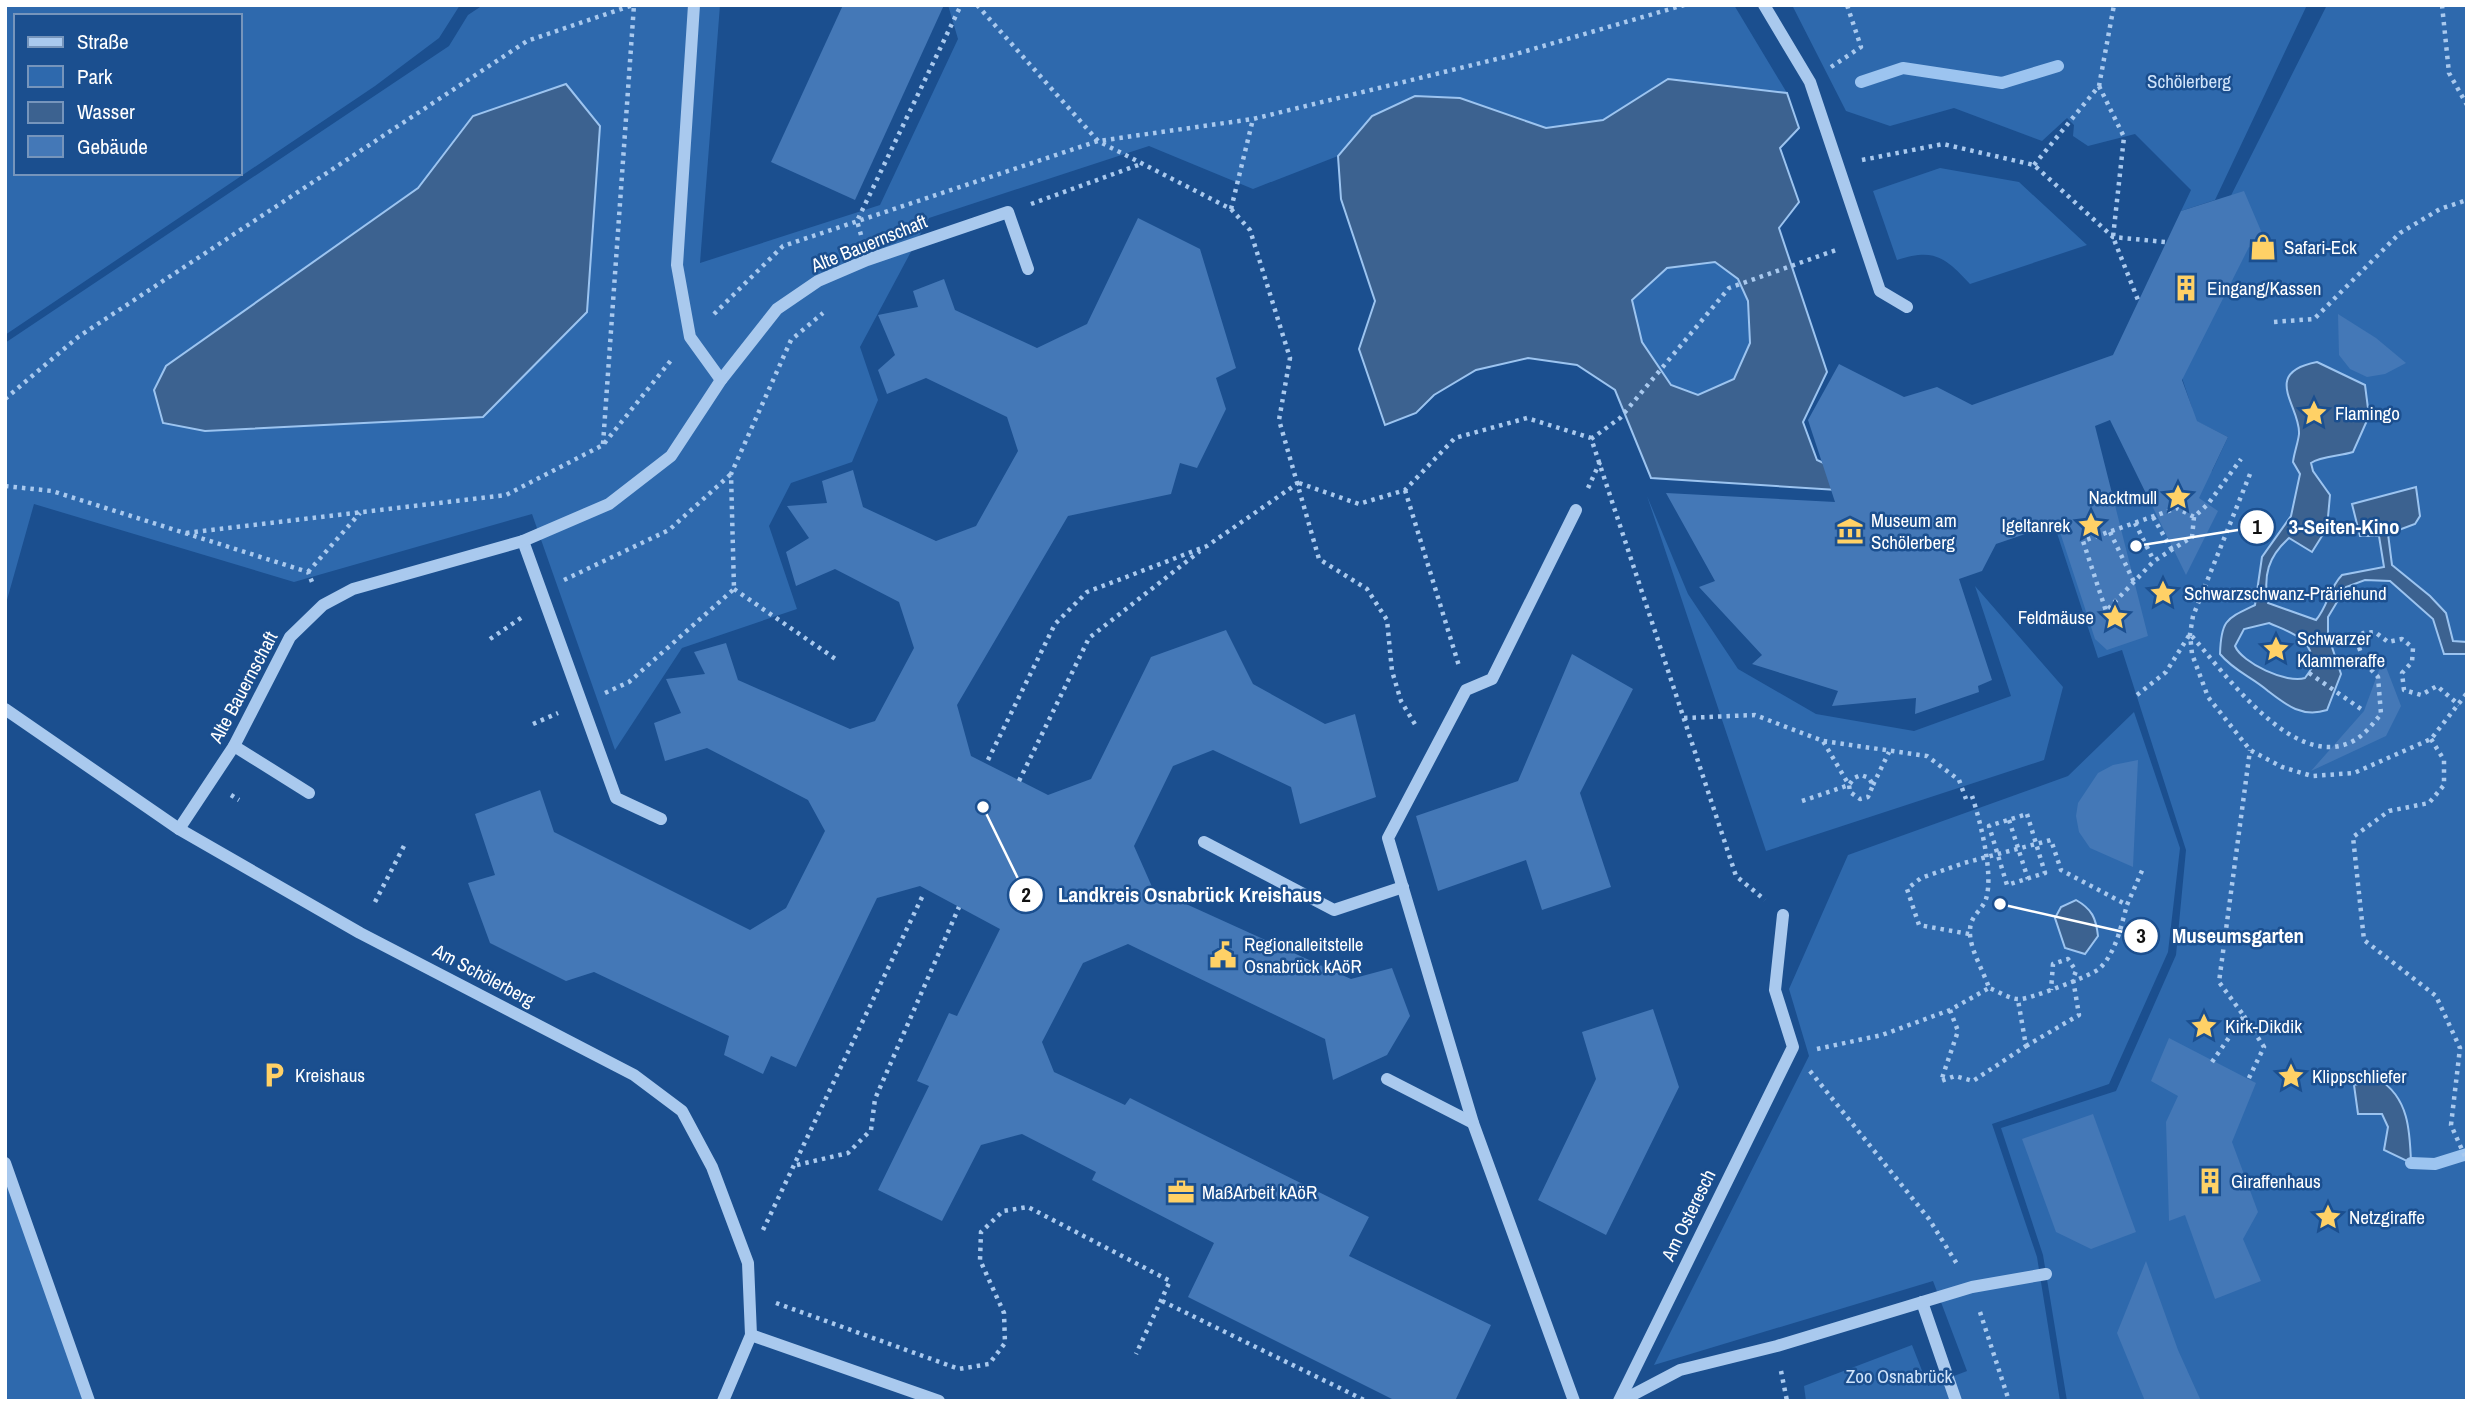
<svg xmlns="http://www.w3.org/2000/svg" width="2472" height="1406" font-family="'Archivo Narrow',sans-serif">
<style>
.green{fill:#2e69ad;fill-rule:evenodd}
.water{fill:#3c6290;stroke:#9cc4f0;stroke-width:2;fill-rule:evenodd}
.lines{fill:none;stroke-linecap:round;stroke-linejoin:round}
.stream{stroke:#9cc4f0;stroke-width:12}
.building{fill:#4478b7}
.path{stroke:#a9c9ee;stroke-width:4.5;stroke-dasharray:3.5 5;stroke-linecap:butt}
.minor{stroke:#a9c9ee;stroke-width:12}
.labels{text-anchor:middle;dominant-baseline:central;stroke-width:5;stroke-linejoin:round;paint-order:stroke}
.park-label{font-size:19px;fill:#cfe3fa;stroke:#1b4f8f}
.street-label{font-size:19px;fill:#fff;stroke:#1b4f8f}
.poi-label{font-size:19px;fill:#fff;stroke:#1b4f8f;text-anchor:start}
.leader{fill:none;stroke:#fff;stroke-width:2.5}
.callout-dot{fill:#fff;stroke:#1b4f8f;stroke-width:2.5}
.mark-label{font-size:21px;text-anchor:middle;font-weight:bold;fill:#111}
.callout-label{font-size:21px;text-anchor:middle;font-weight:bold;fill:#fff;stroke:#1b4f8f;stroke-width:5;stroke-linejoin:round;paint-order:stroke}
</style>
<rect width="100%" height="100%" fill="#1b4f8f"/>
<!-- green -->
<g class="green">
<path d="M 5,5 L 460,5 L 439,38 L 375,86 L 5,335 ZM 16,16 L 240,16 L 240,173 L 16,173 Z"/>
<path d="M 483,5 L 720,5 L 700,263 L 880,205 L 958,39 L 948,5 L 1734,5 L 1787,93 L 1668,79 L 1603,120 L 1546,128 L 1460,98 L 1372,116 L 1338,156 L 1253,189 L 1149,146 L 929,218 L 860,347 L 878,400 L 852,462 L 791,483 L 769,526 L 797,609 L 682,648 L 615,750 L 532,514 L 294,582 L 34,504 L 5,607 L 5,343 L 449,46 L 468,15 Z"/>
<path d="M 1792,5 L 2307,5 L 2215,200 L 2181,211 L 2191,190 L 2135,134 L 2088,146 L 2073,136 L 2074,125 L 2067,118 L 2042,141 L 1954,108 L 1890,126 L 1846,111 Z"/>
<path d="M 2327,5 L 2467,5 L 2467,1401 L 2067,1401 L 2043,1255 L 2001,1128 L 2116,1091 L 2176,955 L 2186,850 L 2122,650 L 2098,658 L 2054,524 L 2212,471 L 2228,437 L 2192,419 L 2192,408 L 2182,378 L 2199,259 Z"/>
<path d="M 1940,168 L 2019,182 L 2087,245 L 1970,284 C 1945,257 1934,248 1897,260 L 1873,191 Z"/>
<path d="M 1715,262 L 1738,279 L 1748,301 L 1750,343 L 1734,379 L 1698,395 L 1671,386 L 1642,342 L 1632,300 L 1667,268 Z"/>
<path d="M 1647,496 L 1688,594 L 1738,669 L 1816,714 L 1914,731 L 2011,696 L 1975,586 L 2063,687 L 2044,760 L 1766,851 Z"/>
<path d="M 2134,712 L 2180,848 L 2168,952 L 2109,1084 L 1992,1124 L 2037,1257 L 2060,1401 L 1806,1401 L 1804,1386 L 1912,1345 L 1928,1386 L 1967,1371 L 1933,1281 L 1654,1365 L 1809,1056 L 1789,989 L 1848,855 L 2068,776 Z"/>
<path d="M 5,1163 L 89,1401 L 5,1401 Z"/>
</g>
<!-- water -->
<g class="water">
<path d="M 1668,79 L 1787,93 L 1799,128 L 1780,148 L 1799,202 L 1779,228 L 1827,372 L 1803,422 L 1817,460 L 1858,479 L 1853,491 L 1651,478 L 1615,390 L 1577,365 L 1528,358 L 1476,370 L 1434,395 L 1416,413 L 1385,425 L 1359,349 L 1375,301 L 1341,199 L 1338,156 L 1372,116 L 1415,96 L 1460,98 L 1546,128 L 1603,120 ZM 1715,262 L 1738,279 L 1748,301 L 1750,343 L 1734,379 L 1698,395 L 1671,385 L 1642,342 L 1632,300 L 1667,268 Z"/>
<path d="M 566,84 L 600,126 L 587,312 L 483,417 L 205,431 L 163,423 L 154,390 L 166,366 L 418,188 L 473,116 Z"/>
<path d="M 2317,362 L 2365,385 L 2369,416 L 2353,452 C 2341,456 2320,456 2311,463 L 2313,471 L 2330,495 L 2327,528 L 2312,552 L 2289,538 C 2268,557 2263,575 2268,603 L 2316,620 C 2328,606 2329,588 2342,575 L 2384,567 L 2379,536 L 2360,536 L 2352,504 L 2416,487 L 2420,516 L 2415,524 L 2388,534 L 2392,565 L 2430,596 L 2446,613 L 2453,641 L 2467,642 L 2467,654 L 2444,654 L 2433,619 L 2390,581 L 2365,580 L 2346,587 L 2328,617 L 2328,635 L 2341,674 L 2327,710 C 2302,718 2286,705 2268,691 C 2252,677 2234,671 2220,654 C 2221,620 2226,619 2255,605 L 2262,557 L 2291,516 L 2300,474 L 2293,462 C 2294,453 2298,443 2299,434 C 2301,407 2260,373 2317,362 ZM 2269,623 C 2291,633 2315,638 2312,668 L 2305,678 C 2287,684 2242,663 2235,646 L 2244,629 Z"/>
<path d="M 2076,900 C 2092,909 2096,918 2098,936 L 2085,954 L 2065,948 L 2055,918 L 2061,907 Z"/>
<path d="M 2378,1079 C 2409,1097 2410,1132 2411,1163 L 2384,1150 L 2388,1127 L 2382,1114 L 2358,1114 L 2354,1085 Z"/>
</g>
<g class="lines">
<!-- stream -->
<g class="stream">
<path d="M 1861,82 L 1903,68 L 2002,83 L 2058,66"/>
<path d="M 2411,1163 L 2435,1164 L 2467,1154"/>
</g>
</g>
<!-- building -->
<g class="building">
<path d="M 843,5 L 944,5 L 855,200 L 771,162 Z"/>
<path d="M 2244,191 L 2273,259 L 2249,247 L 2182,380 L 2197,421 L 2228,437 L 2199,498 L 2218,511 L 2186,575 L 2110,420 L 2095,426 L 2148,636 L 2107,650 L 2095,639 L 2057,523 L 1996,544 L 1982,571 L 1959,579 L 1992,680 L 1978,686 L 1979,692 L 1915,714 L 1916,698 L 1832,706 L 1838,691 L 1752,664 L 1762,655 L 1699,587 L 1715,581 L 1666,493 L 1835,502 L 1808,420 L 1839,364 L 1904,397 L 1937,387 L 1972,405 L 2113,355 L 2181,211 Z"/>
<path d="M 1138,218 L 1200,249 L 1236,368 L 1216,378 L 1226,409 L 1197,468 L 1180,463 L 1171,494 L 1068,516 L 957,705 L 971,756 L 1048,795 L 1091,779 L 1151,657 L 1226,630 L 1253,684 L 1325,724 L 1355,714 L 1376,797 L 1300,824 L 1291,787 L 1213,750 L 1173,766 L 1134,846 L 1153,889 L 1351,979 L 1392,968 L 1410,1016 L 1387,1055 L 1333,1080 L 1325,1039 L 1128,944 L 1083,963 L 1042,1042 L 1054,1072 L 1125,1105 L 1130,1098 L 1369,1217 L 1349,1256 L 1491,1325 L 1455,1401 L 1396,1401 L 1188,1297 L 1214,1243 L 1092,1180 L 1096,1172 L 1022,1134 L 981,1145 L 942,1221 L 878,1190 L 929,1086 L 917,1081 L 949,1013 L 957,1016 L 1000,929 L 920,886 L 877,898 L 796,1067 L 771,1056 L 763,1074 L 724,1055 L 729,1036 L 594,972 L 566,981 L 490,943 L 468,883 L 495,875 L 475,814 L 540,790 L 554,832 L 750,930 L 786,908 L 825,831 L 808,800 L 707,748 L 665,761 L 654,723 L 681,713 L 666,679 L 705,674 L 694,652 L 726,643 L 738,680 L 850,729 L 875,721 L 914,648 L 899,602 L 835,569 L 796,586 L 786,552 L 809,538 L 787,506 L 827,503 L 822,481 L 853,470 L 863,507 L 936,541 L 976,526 L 1018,451 L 1007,417 L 926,378 L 887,394 L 878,370 L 895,355 L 878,315 L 918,307 L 913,291 L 944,279 L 955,310 L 1037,348 L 1087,324 Z"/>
<path d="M 2338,314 L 2376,338 L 2406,363 L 2385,374 L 2367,377 L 2350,369 L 2339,355 Z"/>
<path d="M 1572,654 L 1633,689 L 1580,793 L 1611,887 L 1542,910 L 1526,860 L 1438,891 L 1416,816 L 1518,781 Z"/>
<path d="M 2383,659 L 2401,706 L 2386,736 L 2311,771 L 2364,711 Z"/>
<path d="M 2138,760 L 2133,867 L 2090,848 L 2079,832 L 2076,816 L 2078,803 L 2098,773 L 2113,765 Z"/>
<path d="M 1653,1009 L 1679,1087 L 1606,1235 L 1538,1200 L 1596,1079 L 1582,1032 Z"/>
<path d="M 2169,1038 L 2256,1083 L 2232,1142 L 2258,1212 L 2243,1239 L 2261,1281 L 2215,1299 L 2185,1215 L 2169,1221 L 2166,1122 L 2178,1096 L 2151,1081 Z"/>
<path d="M 2093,1114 L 2136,1232 L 2091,1249 L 2056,1232 L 2022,1139 Z"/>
<path d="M 2146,1261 L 2178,1350 L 2201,1401 L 2145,1401 L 2117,1333 Z"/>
</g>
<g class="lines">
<!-- path -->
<g class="path">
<path d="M 977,5 L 1098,141 L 1231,209 L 1250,230 L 1290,358 L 1279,420 L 1319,559 L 1367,589 L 1387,620 L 1392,671 L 1401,701 L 1416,726"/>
<path d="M 2442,5 L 2449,73 L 2467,105"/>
<path d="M 1831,67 L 1861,47 L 1847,5"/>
<path d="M 2099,86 L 2124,137 L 2113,237 L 2138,300"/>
<path d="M 1862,160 L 1943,144 L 2034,165 L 2113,237 L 2165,242"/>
<path d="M 2034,165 L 2099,86 L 2114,5"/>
<path d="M 1031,204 L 1141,164"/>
<path d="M 1231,209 L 1253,119"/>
<path d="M 861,235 L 857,221 L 961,5"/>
<path d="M 714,314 L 783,246 L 1098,141 L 1253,119 L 1509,56 L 1684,5"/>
<path d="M 2274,322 L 2314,319 L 2400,233 L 2440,209 L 2467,200"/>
<path d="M 5,399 L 78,337 L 527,41 L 633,5"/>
<path d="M 1591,439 L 1620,418 L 1729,288 L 1839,249"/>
<path d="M 603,444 L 634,5"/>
<path d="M 2250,474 L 2193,616 L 2190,634 L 2192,654 L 2208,697 L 2250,750 L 2282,767 L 2312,776 L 2354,773 L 2431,739 L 2467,693"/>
<path d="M 1299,483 L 1359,504 L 1405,490 L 1455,438 L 1527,418 L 1591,438 L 1736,876 L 1765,900"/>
<path d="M 5,486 L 52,491 L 308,572 L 312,582"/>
<path d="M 1588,488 L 1600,462"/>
<path d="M 1405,490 L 1459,666"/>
<path d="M 2153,517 L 2172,550"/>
<path d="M 2194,517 L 2192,537 L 2154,561 L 2106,611 L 2083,541 L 2177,508 L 2194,517 L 2208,504 L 2241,459"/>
<path d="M 2135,523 L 2154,561"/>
<path d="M 2110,532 L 2134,582"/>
<path d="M 186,533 L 506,495 L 603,445 L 672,359"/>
<path d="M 308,572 L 360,513"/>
<path d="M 564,580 L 669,530 L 731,474"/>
<path d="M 734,589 L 837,660"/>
<path d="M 490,639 L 524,616"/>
<path d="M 2309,673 L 2364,711"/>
<path d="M 605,693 L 629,682 L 734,589 L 731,474 L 791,340 L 823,313"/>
<path d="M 2137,695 L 2166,672 L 2190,634 C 2224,672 2291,768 2349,743 C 2362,738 2372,725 2381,714 L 2378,677 L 2364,662 L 2358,644 L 2363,633 L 2375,632 L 2388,642 L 2402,639 L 2413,648 L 2412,662 L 2402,673 L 2404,690 L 2421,695 L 2437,686 L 2459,705"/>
<path d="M 1684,718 L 1755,715 L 1823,741 L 1927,756 L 1959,780 L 1966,799"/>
<path d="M 533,724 L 558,713"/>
<path d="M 2431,739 L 2444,760 L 2444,785 L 2429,803 L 2389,811 L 2353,837 L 2364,940 L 2436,996 L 2460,1048 L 2451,1125 L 2467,1161"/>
<path d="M 988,760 L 1055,624 L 1087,592 L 1207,546 L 1298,483"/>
<path d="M 1019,781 L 1089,638 L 1200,551"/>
<path d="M 1873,785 L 1889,752"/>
<path d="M 231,795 L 239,800"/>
<path d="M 1972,796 C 1980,820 1994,874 1986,899 C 1982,911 1970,915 1970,931 C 1969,948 1984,972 1989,988 C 1998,991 2011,1000 2020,999 C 2031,999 2092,975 2099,969 C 2116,953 2121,926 2127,905"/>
<path d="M 1802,801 L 1849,785 L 1854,778 L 1861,775 L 1869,778 L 1873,785 L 1868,797 L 1860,799 L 1850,792 L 1849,785 L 1823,741"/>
<path d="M 2027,814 L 2045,873 L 2007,885 L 1989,826 Z"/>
<path d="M 2009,820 L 2028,879"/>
<path d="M 375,902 L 405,844"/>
<path d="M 1969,934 L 1919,925 L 1907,889 L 1921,878 L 1964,863 L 2051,840 L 2061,870 L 2127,905 L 2144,866"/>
<path d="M 1950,1010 L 1958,1031 L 1941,1081 L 1955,1076 L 1973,1081 L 2026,1046 L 2018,1000"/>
<path d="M 2244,1016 L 2264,1047 L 2248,1080"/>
<path d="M 2026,1046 L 2079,1015 L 2073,979 L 2076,971 L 2068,959 L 2053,964 L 2051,990"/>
<path d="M 1817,1049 L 1882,1035 L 1950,1010 L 1989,988"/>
<path d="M 2212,1062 L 2244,1016 L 2219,982 L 2250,750"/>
<path d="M 1810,1071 L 1929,1219 L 1957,1264"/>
<path d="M 797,1165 L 848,1153 L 871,1130 L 875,1099 L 959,907"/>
<path d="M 763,1230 L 923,895"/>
<path d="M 1162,1301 L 1366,1401"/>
<path d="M 776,1303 L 959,1369 L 989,1364 L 1005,1343 L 1004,1313 L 980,1260 L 981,1232 L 1003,1211 L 1028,1207 L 1170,1281 L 1136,1354"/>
<path d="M 1980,1312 L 2009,1401"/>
<path d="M 1781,1371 L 1787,1401"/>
</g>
<!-- minor -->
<g class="minor">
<path d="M 694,5 L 677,265 L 690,337 L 721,380"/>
<path d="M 1764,5 L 1810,82 L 1880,291 L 1907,307"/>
<path d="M 523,541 L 616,798 L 661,819"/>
<path d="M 5,709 L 179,829 L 360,933 L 634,1075 L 682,1111 L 712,1167 L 748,1263 L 751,1335 L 723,1401"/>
<path d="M 234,746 L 309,793"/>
<path d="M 179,829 L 234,746 L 290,637 L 323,605 L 353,589 L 523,541 L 609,504 L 671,456 L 721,380 L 777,309 L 818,281 L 867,260 L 1008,212 L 1028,269"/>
<path d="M 1204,842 L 1334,910 L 1403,887"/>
<path d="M 1387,1079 L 1473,1123"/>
<path d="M 5,1163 L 89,1401"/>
<path d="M 1922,1302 L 1956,1401"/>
<path d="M 751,1335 L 939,1401"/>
<path d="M 1574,1401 L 1473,1123 L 1388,838 L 1466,690 L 1492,679 L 1576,510"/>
<path d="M 1619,1401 L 1793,1047 L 1775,990 L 1783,915"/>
<path d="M 1621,1401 L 1680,1370 L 1777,1346 L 1972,1287 L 2046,1274"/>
</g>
</g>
<!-- icons -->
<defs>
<g id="shop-bare" transform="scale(2.1)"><path d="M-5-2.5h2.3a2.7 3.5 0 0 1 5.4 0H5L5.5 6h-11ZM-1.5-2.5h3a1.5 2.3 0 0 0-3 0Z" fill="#ffd166" stroke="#1b4f8f" stroke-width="2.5" paint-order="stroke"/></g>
<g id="building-bare" transform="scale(2.1)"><path d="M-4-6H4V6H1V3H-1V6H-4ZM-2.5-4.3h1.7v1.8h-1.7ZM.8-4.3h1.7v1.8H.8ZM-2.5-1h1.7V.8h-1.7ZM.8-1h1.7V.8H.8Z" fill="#ffd166" stroke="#1b4f8f" stroke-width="2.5" paint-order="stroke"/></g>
<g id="sight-bare" transform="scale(2.1)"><path d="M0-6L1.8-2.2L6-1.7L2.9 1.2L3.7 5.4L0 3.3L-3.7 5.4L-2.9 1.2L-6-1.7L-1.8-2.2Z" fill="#ffd166" stroke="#1b4f8f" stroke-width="2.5" paint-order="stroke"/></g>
<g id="museum-bare" transform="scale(2.1)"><path d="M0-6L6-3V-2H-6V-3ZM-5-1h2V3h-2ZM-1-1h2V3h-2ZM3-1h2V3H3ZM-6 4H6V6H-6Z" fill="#ffd166" stroke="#1b4f8f" stroke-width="2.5" paint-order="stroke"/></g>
<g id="civic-bare" transform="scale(2.1)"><path d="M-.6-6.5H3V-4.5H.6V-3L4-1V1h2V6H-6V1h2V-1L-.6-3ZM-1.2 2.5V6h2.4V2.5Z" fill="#ffd166" stroke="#1b4f8f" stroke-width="2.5" paint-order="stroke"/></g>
<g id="parking-bare" transform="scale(2.1)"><path d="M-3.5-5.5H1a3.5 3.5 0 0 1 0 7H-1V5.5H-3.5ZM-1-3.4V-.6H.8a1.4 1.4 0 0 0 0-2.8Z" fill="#ffd166" stroke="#1b4f8f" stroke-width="2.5" paint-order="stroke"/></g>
<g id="office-bare" transform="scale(2.1)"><path d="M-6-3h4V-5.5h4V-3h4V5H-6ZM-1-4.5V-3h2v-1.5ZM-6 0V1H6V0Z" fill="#ffd166" stroke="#1b4f8f" stroke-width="2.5" paint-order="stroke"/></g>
</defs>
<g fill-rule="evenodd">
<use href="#shop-bare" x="2263" y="247"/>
<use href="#building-bare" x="2186" y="288"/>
<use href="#sight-bare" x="2314" y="413"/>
<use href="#sight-bare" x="2178" y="497"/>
<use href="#sight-bare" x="2091" y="525"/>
<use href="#museum-bare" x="1850" y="531"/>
<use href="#sight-bare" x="2163" y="593"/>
<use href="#sight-bare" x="2115" y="617"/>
<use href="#sight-bare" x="2276" y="649"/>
<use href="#civic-bare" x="1223" y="955"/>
<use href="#sight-bare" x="2204" y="1026"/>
<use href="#parking-bare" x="274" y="1075"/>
<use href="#sight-bare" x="2291" y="1076"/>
<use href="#building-bare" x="2210" y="1181"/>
<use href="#office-bare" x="1181" y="1192"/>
<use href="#sight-bare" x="2328" y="1217"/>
</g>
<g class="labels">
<!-- park labels -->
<g class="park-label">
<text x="2189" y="81">Schölerberg</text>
<text x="1899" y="1376">Zoo Osnabrück</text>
</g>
<!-- street labels -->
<g class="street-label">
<text transform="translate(869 243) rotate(-22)">Alte Bauernschaft</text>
<text transform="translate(243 687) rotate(-62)">Alte Bauernschaft</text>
<text transform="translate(484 975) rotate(28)">Am Schölerberg</text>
<text transform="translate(1688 1215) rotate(-64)">Am Osteresch</text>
</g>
<!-- poi labels -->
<g class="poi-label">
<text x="2284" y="247">Safari-Eck</text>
<text x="2207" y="288">Eingang/Kassen</text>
<text x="2335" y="413">Flamingo</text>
<text x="2157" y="497" text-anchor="end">Nacktmull</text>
<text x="1871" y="520">Museum am<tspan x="1871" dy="22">Schölerberg</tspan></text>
<text x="2070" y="525" text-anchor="end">Igeltanrek</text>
<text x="2184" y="593">Schwarzschwanz-Präriehund</text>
<text x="2094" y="617" text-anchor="end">Feldmäuse</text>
<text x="2297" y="638">Schwarzer<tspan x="2297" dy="22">Klammeraffe</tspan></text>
<text x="1244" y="944">Regionalleitstelle<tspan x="1244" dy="22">Osnabrück kAöR</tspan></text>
<text x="2225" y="1026">Kirk-Dikdik</text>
<text x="295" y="1075">Kreishaus</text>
<text x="2312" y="1076">Klippschliefer</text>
<text x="2231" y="1181">Giraffenhaus</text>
<text x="1202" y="1192">MaßArbeit kAöR</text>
<text x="2349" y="1217">Netzgiraffe</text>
</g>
</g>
<!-- callouts -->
<path class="leader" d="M2136 546L2257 527M983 807L1026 895M2000 904L2141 936"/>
<g class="callout-dot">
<circle cx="2136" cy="546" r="7"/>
<circle cx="983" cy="807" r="7"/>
<circle cx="2000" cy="904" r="7"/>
<circle cx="2257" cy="527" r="18"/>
<circle cx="1026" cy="895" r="18"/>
<circle cx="2141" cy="936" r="18"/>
</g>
<g class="mark-label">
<text x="2257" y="534">1</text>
<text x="1026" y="902">2</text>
<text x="2141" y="943">3</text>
</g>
<g class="callout-label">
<text x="2344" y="534">3-Seiten-Kino</text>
<text x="1190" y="902">Landkreis Osnabrück Kreishaus</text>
<text x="2238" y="943">Museumsgarten</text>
</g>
<!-- border -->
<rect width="2472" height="1406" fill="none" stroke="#ffffff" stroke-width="14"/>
<!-- legend -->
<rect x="14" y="14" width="228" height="161" fill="#1b4f8f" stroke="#7695bc" stroke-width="2"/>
<rect x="28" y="37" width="35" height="10" fill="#a9c9ee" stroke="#7695bc" stroke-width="2"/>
<text x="77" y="49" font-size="21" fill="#ffffff">Straße</text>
<rect x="28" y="66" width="35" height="21" fill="#2e69ad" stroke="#7695bc" stroke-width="2"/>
<text x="77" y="84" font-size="21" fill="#ffffff">Park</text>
<rect x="28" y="102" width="35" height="21" fill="#3c6290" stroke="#7695bc" stroke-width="2"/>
<text x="77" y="119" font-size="21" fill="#ffffff">Wasser</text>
<rect x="28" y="136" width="35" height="21" fill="#4478b7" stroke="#7695bc" stroke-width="2"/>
<text x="77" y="154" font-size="21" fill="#ffffff">Gebäude</text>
</svg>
